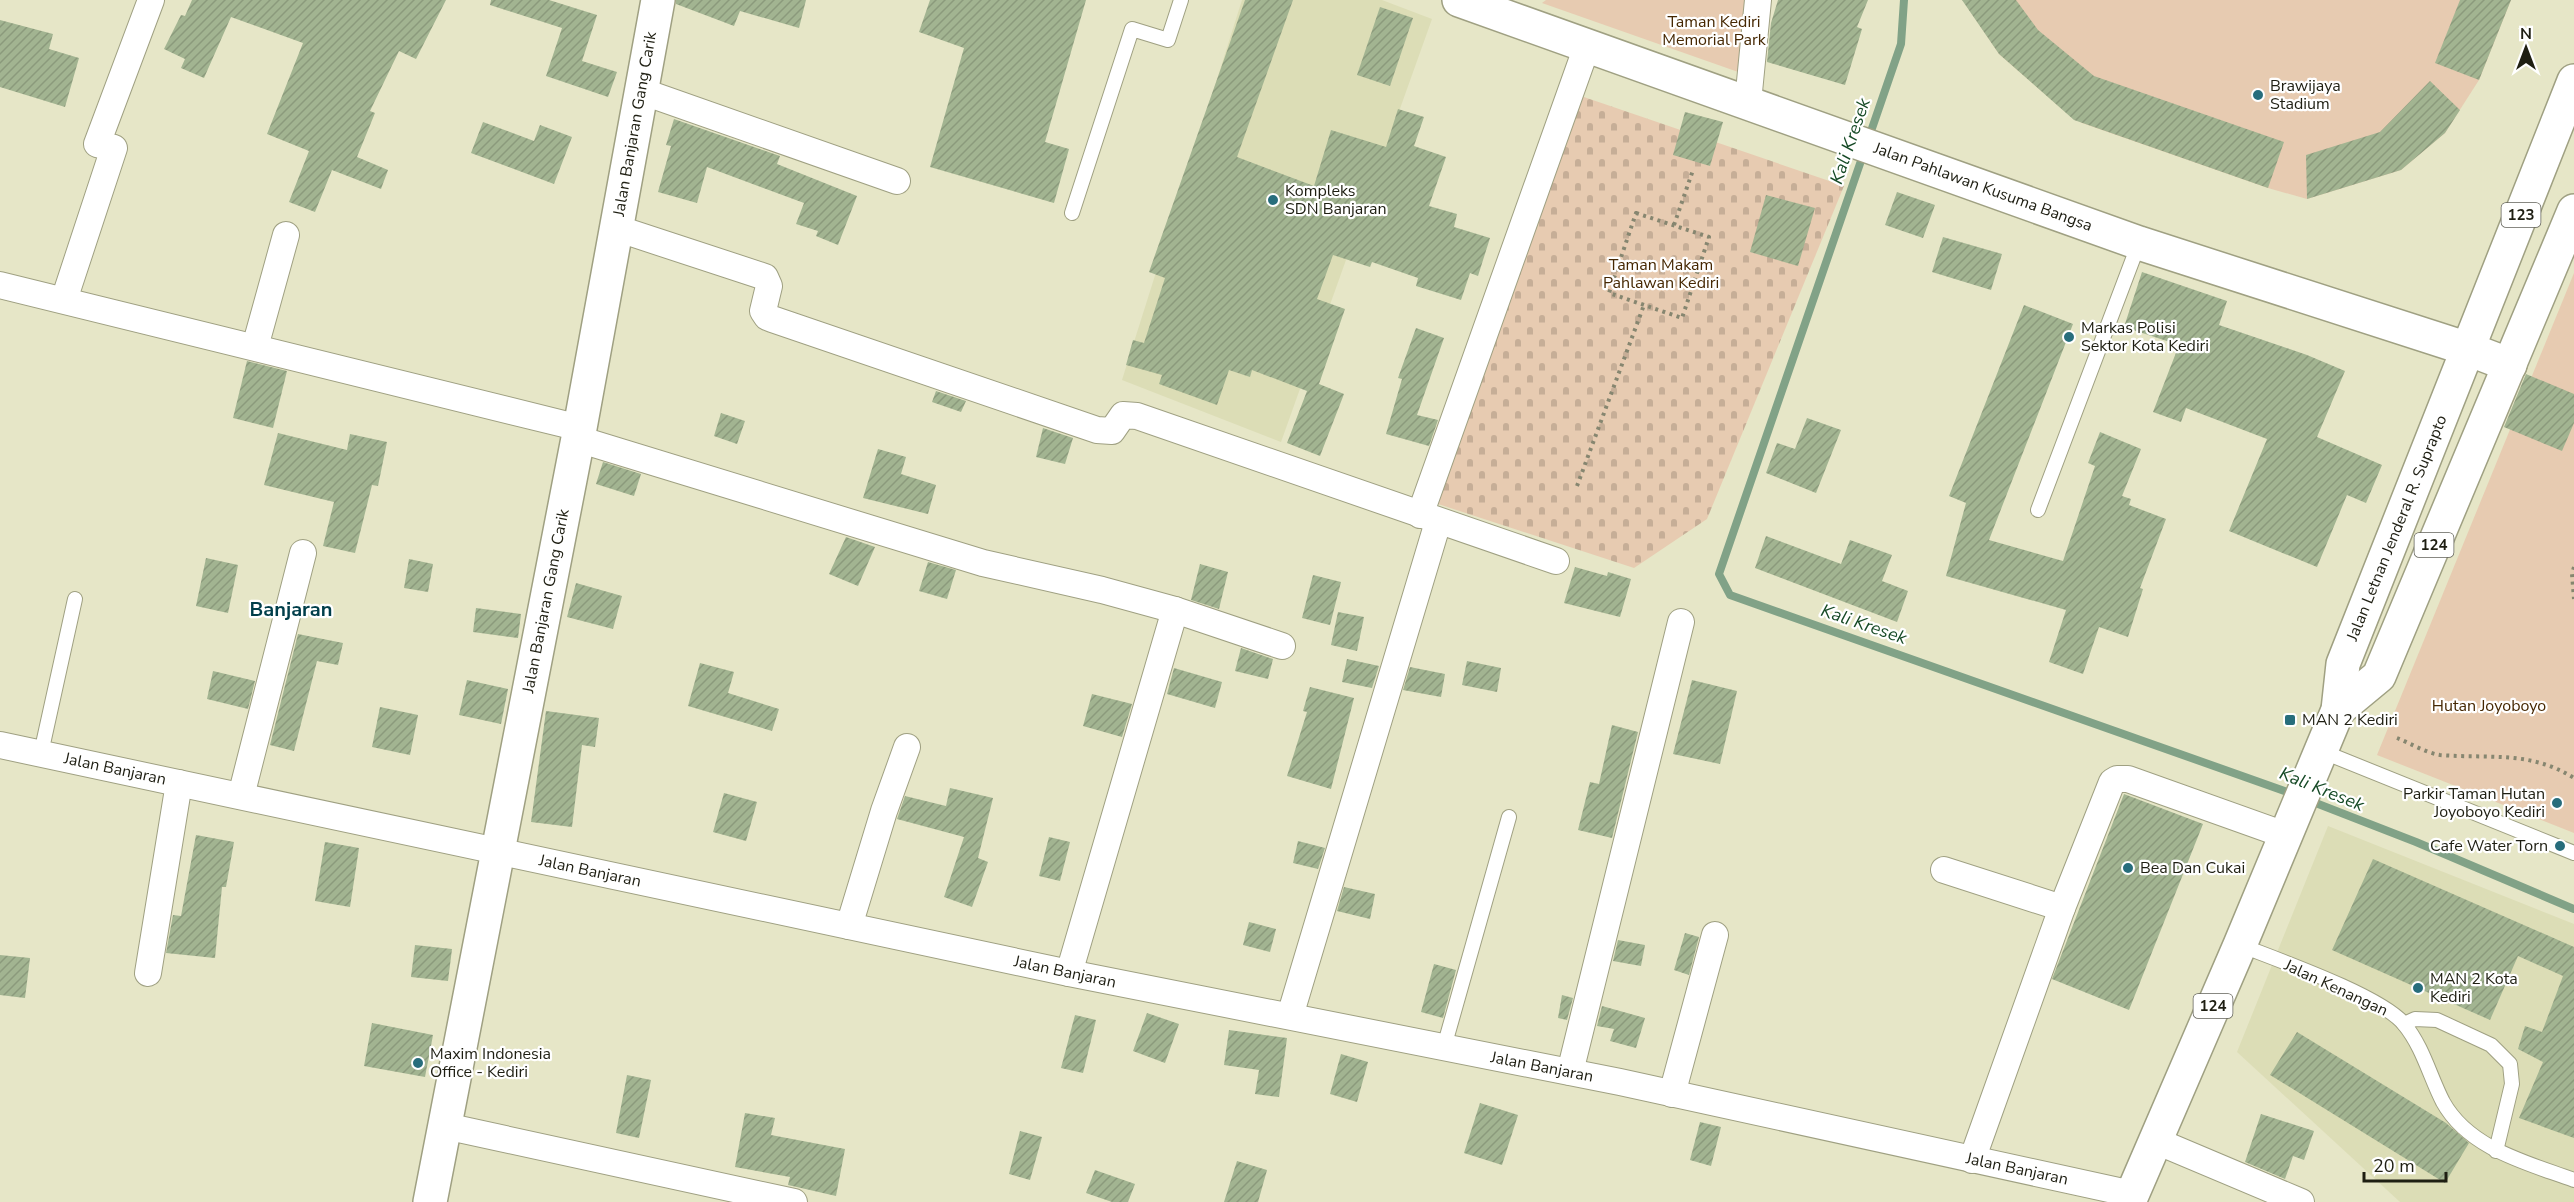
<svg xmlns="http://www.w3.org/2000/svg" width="2574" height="1202" font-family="'Nunito Sans',sans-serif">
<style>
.built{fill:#dcddb6}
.cemetery{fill:url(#cemetery-stones)}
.park{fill:#e7cbb1}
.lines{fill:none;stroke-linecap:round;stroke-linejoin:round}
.stream{stroke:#81a287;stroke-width:8}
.building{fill:url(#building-hatch)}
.lane-casing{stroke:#9fa082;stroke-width:16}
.street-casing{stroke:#9fa082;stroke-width:28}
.secondary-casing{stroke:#9fa082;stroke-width:36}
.primary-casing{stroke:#9fa082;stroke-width:36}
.path{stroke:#868670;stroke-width:4;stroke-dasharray:3 4.5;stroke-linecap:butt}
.lane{stroke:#fff;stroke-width:14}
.street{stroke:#fff;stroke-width:26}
.secondary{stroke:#fff;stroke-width:33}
.primary{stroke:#fff;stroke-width:33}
.poi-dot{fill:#276d7c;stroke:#fff;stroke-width:2}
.labels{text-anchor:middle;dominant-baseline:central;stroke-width:4.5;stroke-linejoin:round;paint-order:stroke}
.shield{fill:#fff;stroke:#626259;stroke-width:1.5}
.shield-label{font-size:15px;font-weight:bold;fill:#1e1e12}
.park-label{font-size:16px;fill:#452702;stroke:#fff}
.poi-label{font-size:16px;fill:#1e1e12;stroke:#fff;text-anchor:start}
.street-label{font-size:16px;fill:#1e1e12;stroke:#fff}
.water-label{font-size:18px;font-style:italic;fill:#164a26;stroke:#fff}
.quarter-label{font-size:20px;font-weight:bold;fill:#003e4a;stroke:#fff}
</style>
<defs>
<pattern id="cemetery-stones" width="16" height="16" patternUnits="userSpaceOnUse" patternTransform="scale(1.5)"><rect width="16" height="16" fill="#e7cbb1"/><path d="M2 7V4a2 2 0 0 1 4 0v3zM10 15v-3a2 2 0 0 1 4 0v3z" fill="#c6ae97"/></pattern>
<pattern id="building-hatch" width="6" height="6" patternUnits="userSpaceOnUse" patternTransform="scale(1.5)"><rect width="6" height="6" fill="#a2b491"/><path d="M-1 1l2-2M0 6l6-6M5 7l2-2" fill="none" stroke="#8b9a7c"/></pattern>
</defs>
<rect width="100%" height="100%" fill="#e6e6c7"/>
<!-- built -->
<g class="built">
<path d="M 1242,0 L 1382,0 L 1432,19 L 1281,442 L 1122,380 Z"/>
<path d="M 2328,826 L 2574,924 L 2574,1202 L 2400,1202 L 2237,1052 Z"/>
</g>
<!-- cemetery -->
<path class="cemetery" d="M 1581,96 L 1844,186 L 1707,519 L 1634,568 L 1435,503 Z"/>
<!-- park -->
<g class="park">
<path d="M 1546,0 L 1746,0 L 1741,73 L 1542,3 Z"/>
<path d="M 1964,0 L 2511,0 L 2479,80 L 2445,133 L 2401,170 L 2307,199 L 2268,188 L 2082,123 L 2062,109 L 1999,54 L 1968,8 Z"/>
<path d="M 2574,273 L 2574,833 L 2377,755 Z"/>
</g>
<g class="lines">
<!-- stream -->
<g class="stream">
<path d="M 1868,140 L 1901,44 L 1904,0"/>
<path d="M 1864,152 L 1719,574 L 1730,595 L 2296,795"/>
<path d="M 2308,800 L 2416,842 L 2574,909"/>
</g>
</g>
<!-- building -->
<g class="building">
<path d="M 192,0 L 446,0 L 416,59 L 399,51 L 370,111 L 375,113 L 357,157 L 388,170 L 381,189 L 332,170 L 315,212 L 289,202 L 309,151 L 267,134 L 303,43 L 231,17 L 204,78 L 181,68 L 185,59 L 164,49 L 181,15 L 185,16 Z"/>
<path d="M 491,0 L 549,0 L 597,15 L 582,61 L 617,72 L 608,97 L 546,76 L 562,28 L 490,5 Z"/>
<path d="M 676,0 L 806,0 L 799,28 L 740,11 L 734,26 L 676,4 Z"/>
<path d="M 930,0 L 1086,0 L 1045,142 L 1069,149 L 1054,203 L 930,167 L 964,48 L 919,32 Z"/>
<path d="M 1245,0 L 1293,0 L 1237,157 L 1314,186 L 1331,130 L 1386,147 L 1398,109 L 1424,117 L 1414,146 L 1446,157 L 1429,206 L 1457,214 L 1454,227 L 1490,238 L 1478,276 L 1470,273 L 1461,300 L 1416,286 L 1418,278 L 1372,262 L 1370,267 L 1333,255 L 1317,299 L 1345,309 L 1319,384 L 1344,394 L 1320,456 L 1287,443 L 1307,391 L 1252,370 L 1250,377 L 1229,370 L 1217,405 L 1159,384 L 1162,375 L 1126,365 L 1133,340 L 1144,343 L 1165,278 L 1149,272 Z"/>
<path d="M 1778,0 L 1868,0 L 1857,27 L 1862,29 L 1845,85 L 1767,62 L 1771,23 Z"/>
<path d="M 1962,0 L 2016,0 L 2038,30 L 2094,76 L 2284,142 L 2268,188 L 2074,120 L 1999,54 Z"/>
<path d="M 2460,0 L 2511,0 L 2479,80 L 2435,63 Z"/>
<path d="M 1380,7 L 1413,18 L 1390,86 L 1357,75 Z"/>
<path d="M 0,20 L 53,34 L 49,49 L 79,58 L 65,107 L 0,87 Z"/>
<path d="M 2430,81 L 2460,110 L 2445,133 L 2401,170 L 2307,199 L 2306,155 L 2380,132 Z"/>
<path d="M 1685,112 L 1723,122 L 1710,166 L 1673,155 Z"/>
<path d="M 674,119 L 780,156 L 777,164 L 857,196 L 838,245 L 816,236 L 818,231 L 796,224 L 804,203 L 707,167 L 697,203 L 658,192 L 671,146 L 666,145 Z"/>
<path d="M 483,122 L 534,141 L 540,125 L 572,137 L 554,184 L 471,153 Z"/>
<path d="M 1897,192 L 1935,205 L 1923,238 L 1885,225 Z"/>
<path d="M 1766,195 L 1815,208 L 1798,266 L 1750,252 Z"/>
<path d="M 1943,237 L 2002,254 L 1991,290 L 1932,272 Z"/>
<path d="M 2142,272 L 2227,301 L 2219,325 L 2307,355 L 2345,371 L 2317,437 L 2382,465 L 2366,503 L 2347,495 L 2317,567 L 2229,531 L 2267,439 L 2186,408 L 2181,422 L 2153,412 L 2179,345 L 2124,327 Z"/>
<path d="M 2024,305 L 2073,324 L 1989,540 L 2063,561 L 2095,466 L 2088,463 L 2100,432 L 2141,449 L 2122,496 L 2131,499 L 2129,505 L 2166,519 L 2140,588 L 2143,589 L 2128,637 L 2099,627 L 2083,674 L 2049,662 L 2066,610 L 1946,576 L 1966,503 L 1949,496 Z"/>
<path d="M 1416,328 L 1444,338 L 1417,415 L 1438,420 L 1429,446 L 1386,434 L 1402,379 L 1398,378 Z"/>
<path d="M 247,361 L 287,371 L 273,428 L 233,418 Z"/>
<path d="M 2526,374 L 2574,394 L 2574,423 L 2562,451 L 2504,427 Z"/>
<path d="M 936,391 L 966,401 L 961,412 L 932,402 Z"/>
<path d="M 721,413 L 745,421 L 737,444 L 714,436 Z"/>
<path d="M 1807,418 L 1841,430 L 1816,493 L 1766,473 L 1777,443 L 1795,449 Z"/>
<path d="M 1043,428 L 1073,438 L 1065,464 L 1036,457 Z"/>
<path d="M 278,433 L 347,450 L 350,434 L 387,442 L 378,486 L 372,485 L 355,553 L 323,546 L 334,502 L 264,485 Z"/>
<path d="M 878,449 L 906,457 L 901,474 L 936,485 L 928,514 L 863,498 Z"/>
<path d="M 603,462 L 641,474 L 634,496 L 596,484 Z"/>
<path d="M 1766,536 L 1841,564 L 1850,540 L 1892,555 L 1882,581 L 1908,591 L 1897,622 L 1755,568 Z"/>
<path d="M 846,537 L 875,547 L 858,586 L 829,574 Z"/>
<path d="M 206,558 L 238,565 L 228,613 L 196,606 Z"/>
<path d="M 409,559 L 433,564 L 428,592 L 404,588 Z"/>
<path d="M 928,562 L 956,570 L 947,599 L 919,591 Z"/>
<path d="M 1200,564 L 1228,572 L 1219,609 L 1191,600 Z"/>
<path d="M 1575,567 L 1607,576 L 1608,572 L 1631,579 L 1620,617 L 1564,603 Z"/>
<path d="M 1313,575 L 1341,582 L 1330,625 L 1302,618 Z"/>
<path d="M 576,583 L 622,596 L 613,629 L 567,617 Z"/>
<path d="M 476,608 L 521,614 L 518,638 L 473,632 Z"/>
<path d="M 1338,612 L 1364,617 L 1357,651 L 1331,645 Z"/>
<path d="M 298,634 L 343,643 L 338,665 L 317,661 L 294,751 L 270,745 Z"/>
<path d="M 1241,648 L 1273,659 L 1268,679 L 1235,671 Z"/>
<path d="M 1347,659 L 1379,666 L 1372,688 L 1342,682 Z"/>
<path d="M 1467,661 L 1501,668 L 1497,692 L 1462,685 Z"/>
<path d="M 700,663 L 734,672 L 728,693 L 779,709 L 772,731 L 688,706 Z"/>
<path d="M 1410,667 L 1445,674 L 1441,697 L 1403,690 Z"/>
<path d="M 1174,668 L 1222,682 L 1215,708 L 1167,694 Z"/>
<path d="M 213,671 L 255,681 L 248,709 L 207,699 Z"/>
<path d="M 467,680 L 508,689 L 501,724 L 459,715 Z"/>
<path d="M 1692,680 L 1737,691 L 1720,764 L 1673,754 Z"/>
<path d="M 1310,687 L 1354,698 L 1331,789 L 1287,776 L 1307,712 L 1303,711 Z"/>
<path d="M 1092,694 L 1132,704 L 1122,737 L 1083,726 Z"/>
<path d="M 380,707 L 418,715 L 410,755 L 372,747 Z"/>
<path d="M 546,711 L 599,718 L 595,747 L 582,745 L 572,827 L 531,822 Z"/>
<path d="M 1612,725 L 1638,732 L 1612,838 L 1578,830 L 1590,782 L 1599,784 Z"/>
<path d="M 950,788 L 993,798 L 978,858 L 988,862 L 972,907 L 944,897 L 964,837 L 897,819 L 905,796 L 946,806 Z"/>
<path d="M 724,793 L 757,802 L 746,841 L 713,832 Z"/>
<path d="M 2124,794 L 2203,824 L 2129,1010 L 2052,979 Z"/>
<path d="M 196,835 L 234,842 L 226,887 L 222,887 L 215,958 L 166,953 L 173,915 L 181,916 Z"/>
<path d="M 1049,837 L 1070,842 L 1060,881 L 1039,876 Z"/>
<path d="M 1298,841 L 1325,848 L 1318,869 L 1293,863 Z"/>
<path d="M 325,842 L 359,848 L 350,907 L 315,901 Z"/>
<path d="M 2373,859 L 2574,947 L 2574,1138 L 2519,1118 L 2543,1062 L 2518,1049 L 2525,1026 L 2542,1032 L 2563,976 L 2518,956 L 2490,1020 L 2332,950 Z"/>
<path d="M 1344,887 L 1375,894 L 1370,919 L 1337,911 Z"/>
<path d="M 1249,922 L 1276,929 L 1270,952 L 1243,945 Z"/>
<path d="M 1685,933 L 1699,937 L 1689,975 L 1674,970 Z"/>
<path d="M 1618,940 L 1645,945 L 1641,966 L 1613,961 Z"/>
<path d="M 415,945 L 452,949 L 448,981 L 411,977 Z"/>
<path d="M 0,955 L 30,958 L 25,998 L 0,995 Z"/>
<path d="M 1434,964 L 1456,970 L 1443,1018 L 1421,1012 Z"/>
<path d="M 1562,995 L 1573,998 L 1567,1020 L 1558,1018 Z"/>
<path d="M 1602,1006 L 1645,1018 L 1636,1048 L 1610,1041 L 1614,1029 L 1597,1026 Z"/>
<path d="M 1147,1013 L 1179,1024 L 1165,1063 L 1133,1051 Z"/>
<path d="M 1075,1015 L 1096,1020 L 1083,1073 L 1061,1068 Z"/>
<path d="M 372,1023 L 433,1035 L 425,1077 L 364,1066 Z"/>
<path d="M 1229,1030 L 1287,1038 L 1279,1097 L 1255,1094 L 1259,1070 L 1224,1065 Z"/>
<path d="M 2297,1032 L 2446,1123 L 2469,1143 L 2445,1183 L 2270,1075 Z"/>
<path d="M 1341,1054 L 1368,1062 L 1357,1102 L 1330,1094 Z"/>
<path d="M 627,1075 L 651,1080 L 639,1138 L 616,1133 Z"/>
<path d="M 1480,1103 L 1518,1115 L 1502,1165 L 1464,1153 Z"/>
<path d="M 745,1113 L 775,1118 L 771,1135 L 845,1149 L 836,1196 L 788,1185 L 790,1177 L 735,1167 Z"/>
<path d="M 2261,1114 L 2314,1131 L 2304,1160 L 2293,1156 L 2285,1179 L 2245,1162 Z"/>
<path d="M 1700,1122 L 1721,1127 L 1711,1166 L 1690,1160 Z"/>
<path d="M 1020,1131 L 1042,1137 L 1030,1180 L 1009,1174 Z"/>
<path d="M 1237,1161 L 1267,1170 L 1258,1202 L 1224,1202 Z"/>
<path d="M 1095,1170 L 1135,1184 L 1128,1202 L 1112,1202 L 1086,1193 Z"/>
</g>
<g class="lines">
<!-- lane casing -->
<g class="lane-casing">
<g id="lane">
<path d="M 1072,213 L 1132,29 L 1168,40 L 1181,0"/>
<path d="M 2038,510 L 2139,243"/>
<path d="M 2321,751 L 2574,853"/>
<path d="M 41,753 L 75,599"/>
<path d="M 2240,945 C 2278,960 2381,996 2404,1024 C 2423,1047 2430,1077 2443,1102 C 2469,1149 2528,1163 2574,1180"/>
<path d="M 2404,1024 L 2415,1019 L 2437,1020 L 2491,1045 L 2510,1064 L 2512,1084 L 2496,1151"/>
<path d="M 1444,1047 L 1509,817"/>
</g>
</g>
<!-- street casing -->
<g class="street-casing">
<g id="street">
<path d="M 641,91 L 897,181"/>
<path d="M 1748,102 L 1758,0"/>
<path d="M 616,228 L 765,277 L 769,286 L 763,311 L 767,317 L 772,319 L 1097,430 L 1112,431 L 1123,415 L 1137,416 L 1556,561"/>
<path d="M 0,285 L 580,428"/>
<path d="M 64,300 L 114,148 L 97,144 L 151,0"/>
<path d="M 255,347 L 286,235"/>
<path d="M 578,439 L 983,563 L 1102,590 L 1175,610 L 1282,646"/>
<path d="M 1420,515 L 1587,46"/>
<path d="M 0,745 L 1069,973 L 1620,1082 L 2132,1194"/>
<path d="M 241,796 L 303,553"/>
<path d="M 1944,870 L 2062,908"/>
<path d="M 849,926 L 884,811 L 907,747"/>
<path d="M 148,973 L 179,783"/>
<path d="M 1069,973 L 1175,610"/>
<path d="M 1290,1016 L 1438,522"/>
<path d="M 1570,1072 L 1681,622"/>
<path d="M 1672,1094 L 1715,935"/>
<path d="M 445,1126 L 794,1202"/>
<path d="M 2154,1140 L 2301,1202"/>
<path d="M 1972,1160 L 2062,908 L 2112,782 L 2117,779 L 2128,779 L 2285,835"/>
</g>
</g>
<!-- secondary casing -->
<g class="secondary-casing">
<g id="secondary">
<path d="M 1459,0 L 2139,243 L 2468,349 L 2510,365"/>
<path d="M 430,1202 L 580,428 L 658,0"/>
</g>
</g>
<!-- primary casing -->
<g class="primary-casing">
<g id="primary">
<path d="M 2338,710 L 2379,676 L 2574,211"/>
<path d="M 2129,1202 L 2240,945 L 2338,710 L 2343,664 L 2574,81"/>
</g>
</g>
<!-- path -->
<g class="path">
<path d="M 1636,213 L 1709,237 L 1682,318 L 1609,293 Z"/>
<path d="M 1674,225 L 1693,170"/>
<path d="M 1577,486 L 1644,305"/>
<path d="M 2574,567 L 2572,574 L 2574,599"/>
<path d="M 2397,738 C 2410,743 2426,753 2440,755 C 2489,759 2529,750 2574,778"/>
</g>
<!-- lane -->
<use href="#lane" class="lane"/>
<!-- street -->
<use href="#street" class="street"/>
<!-- secondary -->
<use href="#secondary" class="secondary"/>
<!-- primary -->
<use href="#primary" class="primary"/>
</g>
<!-- markers -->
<g class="poi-dot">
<circle cx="2258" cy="95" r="6"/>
<circle cx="1273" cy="200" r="6"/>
<circle cx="2069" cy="337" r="6"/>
<rect x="2284" y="714" width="12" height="12" rx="3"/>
<circle cx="2557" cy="803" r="6"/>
<circle cx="2560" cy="846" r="6"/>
<circle cx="2128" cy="868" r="6"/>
<circle cx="2418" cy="988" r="6"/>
<circle cx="418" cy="1063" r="6"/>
</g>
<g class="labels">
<!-- shield labels -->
<g class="shield">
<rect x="2501.5" y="203" width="39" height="24" rx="4.5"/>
<rect x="2414.5" y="533" width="39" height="24" rx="4.5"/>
<rect x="2193.5" y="994" width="39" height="24" rx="4.5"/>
</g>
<g class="shield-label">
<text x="2521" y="215">123</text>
<text x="2434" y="545">124</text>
<text x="2213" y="1006">124</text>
</g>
<!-- park labels -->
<g class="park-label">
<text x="1714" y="22">Taman Kediri<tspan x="1714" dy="18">Memorial Park</tspan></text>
<text x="1661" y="265">Taman Makam<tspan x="1661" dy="18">Pahlawan Kediri</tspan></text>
<text x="2489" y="706">Hutan Joyoboyo</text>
</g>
<!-- poi labels -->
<g class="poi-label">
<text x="2270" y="86">Brawijaya<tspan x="2270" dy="18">Stadium</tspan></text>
<text x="1285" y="191">Kompleks<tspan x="1285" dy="18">SDN Banjaran</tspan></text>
<text x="2081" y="328">Markas Polisi<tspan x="2081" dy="18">Sektor Kota Kediri</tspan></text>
<text x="2302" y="720">MAN 2 Kediri</text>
<text x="2545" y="794" text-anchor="end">Parkir Taman Hutan<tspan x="2545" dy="18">Joyoboyo Kediri</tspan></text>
<text x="2548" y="846" text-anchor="end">Cafe Water Torn</text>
<text x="2140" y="868">Bea Dan Cukai</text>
<text x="2430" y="979">MAN 2 Kota<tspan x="2430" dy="18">Kediri</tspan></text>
<text x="430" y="1054">Maxim Indonesia<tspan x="430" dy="18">Office - Kediri</tspan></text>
</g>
<!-- street labels -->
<g class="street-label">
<text transform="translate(635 124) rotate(-80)">Jalan Banjaran Gang Carik</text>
<text transform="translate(1983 187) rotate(20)">Jalan Pahlawan Kusuma Bangsa</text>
<text transform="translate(2397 528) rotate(-68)">Jalan Letnan Jenderal R. Suprapto</text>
<text transform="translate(546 601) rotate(-79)">Jalan Banjaran Gang Carik</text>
<text transform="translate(115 769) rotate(12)">Jalan Banjaran</text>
<text transform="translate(590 871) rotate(12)">Jalan Banjaran</text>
<text transform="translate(1065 972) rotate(12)">Jalan Banjaran</text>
<text transform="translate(2336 988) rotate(25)">Jalan Kenangan</text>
<text transform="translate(1542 1067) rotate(11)">Jalan Banjaran</text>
<text transform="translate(2017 1169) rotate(12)">Jalan Banjaran</text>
</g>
<!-- water labels -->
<g class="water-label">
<text transform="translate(1850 141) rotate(-71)">Kali Kresek</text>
<text transform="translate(1864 624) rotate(19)">Kali Kresek</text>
<text transform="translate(2322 789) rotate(22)">Kali Kresek</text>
</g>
<!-- quarter labels -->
<g class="quarter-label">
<text x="291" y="609">Banjaran</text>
</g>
</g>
<!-- north arrow -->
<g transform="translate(2526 48)" stroke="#ffffff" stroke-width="4.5" paint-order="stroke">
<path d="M0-4.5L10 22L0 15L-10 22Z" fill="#1e1e12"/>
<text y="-9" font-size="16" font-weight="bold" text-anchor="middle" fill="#1e1e12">N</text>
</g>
<!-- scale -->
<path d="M2364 1172v9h82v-9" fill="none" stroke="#1e1e12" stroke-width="3"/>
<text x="2373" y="1172" font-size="18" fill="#1e1e12" stroke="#ffffff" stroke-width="4.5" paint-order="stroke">20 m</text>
</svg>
